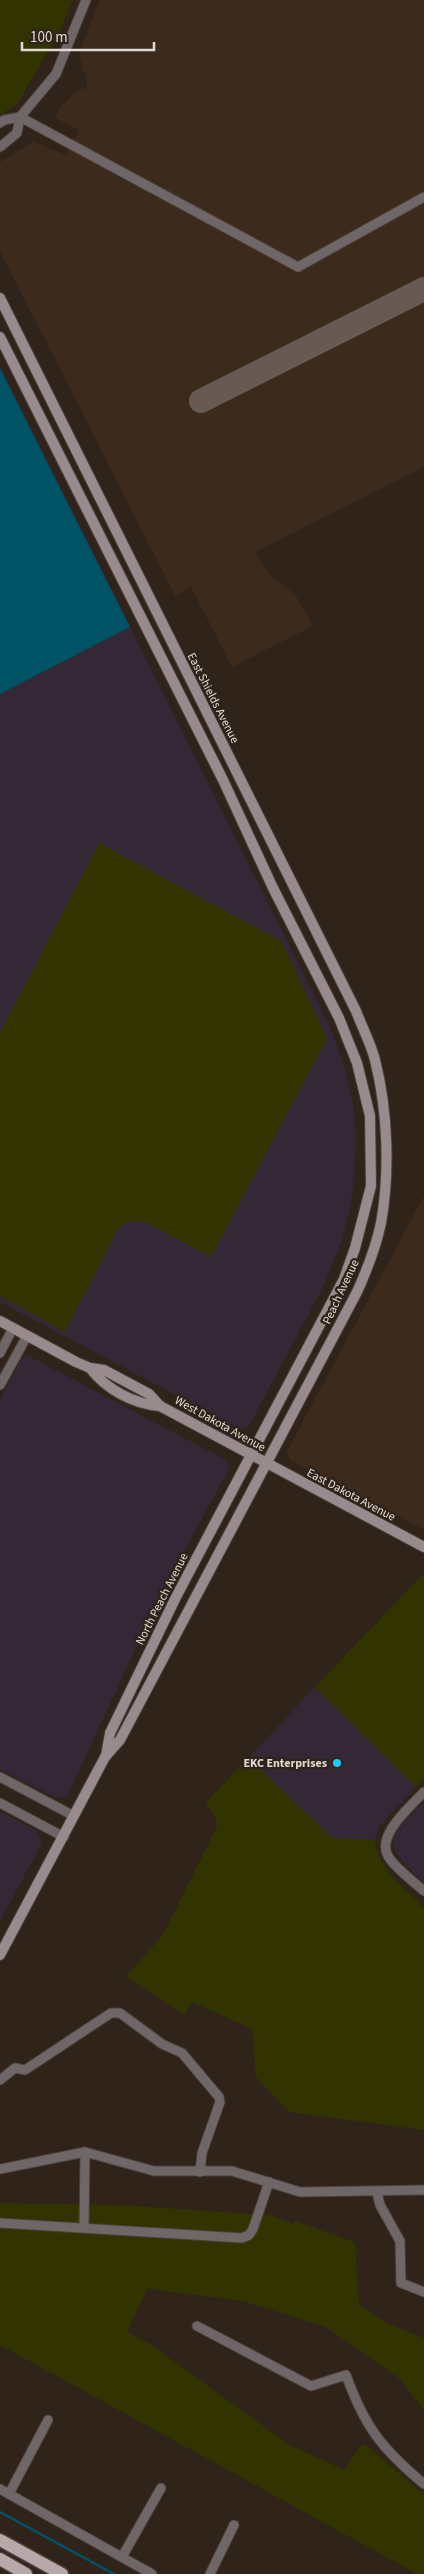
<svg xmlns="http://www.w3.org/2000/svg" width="424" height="2574" font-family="'Source Sans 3',sans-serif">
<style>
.industrial{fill:#342836}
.built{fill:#3c2a1d}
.green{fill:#313400}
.water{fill:#005365}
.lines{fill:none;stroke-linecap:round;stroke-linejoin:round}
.stream{stroke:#005365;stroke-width:2.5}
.taxiway{stroke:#665a52;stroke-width:24}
.street-casing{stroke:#4c4038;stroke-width:11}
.secondary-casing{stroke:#4c4038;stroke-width:12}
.primary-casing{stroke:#4c4038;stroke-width:15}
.street{stroke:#6f6668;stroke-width:9}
.secondary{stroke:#998b8d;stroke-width:10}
.primary{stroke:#b9a7aa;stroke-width:12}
.poi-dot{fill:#1ec9fd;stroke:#2f231a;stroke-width:2}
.labels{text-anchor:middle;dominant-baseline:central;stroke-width:5;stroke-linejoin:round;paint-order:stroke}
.street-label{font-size:12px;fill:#e2d9d3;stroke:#2f231a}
.poi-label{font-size:12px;font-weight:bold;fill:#e2d9d3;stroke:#2f231a;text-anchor:end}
</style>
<rect width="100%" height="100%" fill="#2f231a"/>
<!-- industrial -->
<g class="industrial">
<path d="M 130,627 L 328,1023 L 343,1062 L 353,1103 L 356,1134 L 355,1171 L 350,1208 L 341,1243 L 323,1287 L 249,1426 L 240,1429 L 0,1302 L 0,694 Z"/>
<path d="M 27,1355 L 226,1460 L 229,1469 L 162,1591 L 68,1795 L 56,1798 L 0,1769 L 0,1400 L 21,1359 Z"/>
<path d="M 315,1687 L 416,1787 L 378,1828 L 375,1840 L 332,1838 L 248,1758 Z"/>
<path d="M 424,1802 L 424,1883 L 402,1861 L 393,1846 L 393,1836 L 398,1828 Z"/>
<path d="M 0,1811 L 37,1831 L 42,1843 L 0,1921 Z"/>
</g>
<!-- built -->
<g class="built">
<path d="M 99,0 L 424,0 L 424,467 L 255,552 L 268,573 L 295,594 L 313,626 L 232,667 L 191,587 L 175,596 L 0,251 L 0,162 L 34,141 L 65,155 L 79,130 L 55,118 L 62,105 L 78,90 L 86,88 L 87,81 L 79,54 Z"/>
<path d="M 424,1196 L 424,1530 L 290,1460 L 287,1451 Z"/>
</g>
<!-- green -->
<g class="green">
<path d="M 0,0 L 72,0 L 63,25 L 18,103 L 0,115 Z"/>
<path d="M 99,843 L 281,941 L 327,1038 L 211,1257 L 143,1221 L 129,1221 L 118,1229 L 65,1332 L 0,1296 L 0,1033 Z"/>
<path d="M 424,1573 L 424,1779 L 416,1787 L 315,1687 Z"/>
<path d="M 248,1758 L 332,1838 L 375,1840 C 378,1870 404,1887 424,1907 L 424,2130 L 289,2112 L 256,2077 L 252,2029 L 192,2002 L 185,2015 L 126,1976 L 163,1935 L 218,1824 L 206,1802 Z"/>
<path d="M 0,2203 L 120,2205 L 269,2215 L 293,2224 L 295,2221 L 355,2242 L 359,2305 L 389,2324 L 424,2338 L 424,2411 L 400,2379 L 326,2327 L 243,2301 L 147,2289 L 127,2332 L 150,2344 L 288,2444 L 344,2470 L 363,2443 L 424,2494 L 424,2574 L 417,2574 L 0,2345 Z"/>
</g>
<!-- water -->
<path class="water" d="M 0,368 L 130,627 L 0,694 Z"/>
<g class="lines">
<!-- stream -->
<path class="stream" d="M 0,2512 L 114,2574"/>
<!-- taxiway -->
<path class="taxiway" d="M 201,401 L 424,289"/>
<!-- street casing -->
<g class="street-casing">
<g id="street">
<path d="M 20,117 L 298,267 L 424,197"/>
<path d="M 0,123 L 4,120 L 20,117"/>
<path d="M 0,147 L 17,133 L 20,117 L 56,74 L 86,0"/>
<path d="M 0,1353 L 13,1328"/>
<path d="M 0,1385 L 27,1336"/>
<path d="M 0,1777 L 74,1816"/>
<path d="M 424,1792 C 411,1806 376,1835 388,1856 C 394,1867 414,1882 424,1891"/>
<path d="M 0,1803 L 64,1837"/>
<path d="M 0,2080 L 15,2068 L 25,2070 L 111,2013 L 120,2013 L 162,2044 L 182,2053 L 219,2097 L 220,2102 L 202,2153 L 200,2172"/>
<path d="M 0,2169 L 85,2152 L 154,2171 L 232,2171 L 300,2192 L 424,2190"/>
<path d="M 377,2192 L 380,2205 L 400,2241 L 401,2283 L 424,2292"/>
<path d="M 0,2223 L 242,2238 L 249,2235 L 253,2229 L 269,2182"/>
<path d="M 84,2228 L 85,2152"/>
<path d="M 197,2326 L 311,2386 L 346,2375 C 365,2427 381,2448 424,2484"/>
<path d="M 0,2489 L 152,2574"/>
<path d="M 9,2494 L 48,2420"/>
<path d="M 122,2557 L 161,2488"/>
<path d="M 210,2574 L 234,2525"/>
</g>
</g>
<!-- secondary casing -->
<g class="secondary-casing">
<g id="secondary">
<path d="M 0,298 L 356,1011 C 362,1027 371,1044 375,1060 C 388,1112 390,1172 381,1223 C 376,1247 367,1270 357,1292 L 120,1740 L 105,1757 L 0,1955"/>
<path d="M 0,337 L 223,780 L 273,888 L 339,1018 L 357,1063 L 370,1116 L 371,1186 L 355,1248 L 344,1279 L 176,1597 L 110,1733 L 106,1756"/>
<path d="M 0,1321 L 76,1362 L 90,1368 L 104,1370 L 149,1394 L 160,1406 L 424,1547"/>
<path d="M 90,1368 C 106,1389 133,1404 160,1406"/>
</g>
</g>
<!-- primary casing -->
<g class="primary-casing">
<g id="primary">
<path d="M 0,2540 L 62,2574"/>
<path d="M 0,2559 L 26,2574"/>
</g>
</g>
<!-- street -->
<use href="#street" class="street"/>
<!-- secondary -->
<use href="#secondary" class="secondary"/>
<!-- primary -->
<use href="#primary" class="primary"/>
</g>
<!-- markers -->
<circle class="poi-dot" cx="337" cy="1763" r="5"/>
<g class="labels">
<!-- street labels -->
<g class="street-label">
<text transform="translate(213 698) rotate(63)">East Shields Avenue</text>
<text transform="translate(341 1292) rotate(-65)">Peach Avenue</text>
<text transform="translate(220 1424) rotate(29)">West Dakota Avenue</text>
<text transform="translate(351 1495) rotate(28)">East Dakota Avenue</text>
<text transform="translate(162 1599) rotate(-63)">North Peach Avenue</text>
</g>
<!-- poi labels -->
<g class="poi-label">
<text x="327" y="1763">EKC Enterprises</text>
</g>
</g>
<!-- scale -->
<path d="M22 42v8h132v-8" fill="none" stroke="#e2d9d3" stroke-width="2.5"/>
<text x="30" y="42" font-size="15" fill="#e2d9d3" stroke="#2f231a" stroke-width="4" paint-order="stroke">100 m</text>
</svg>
